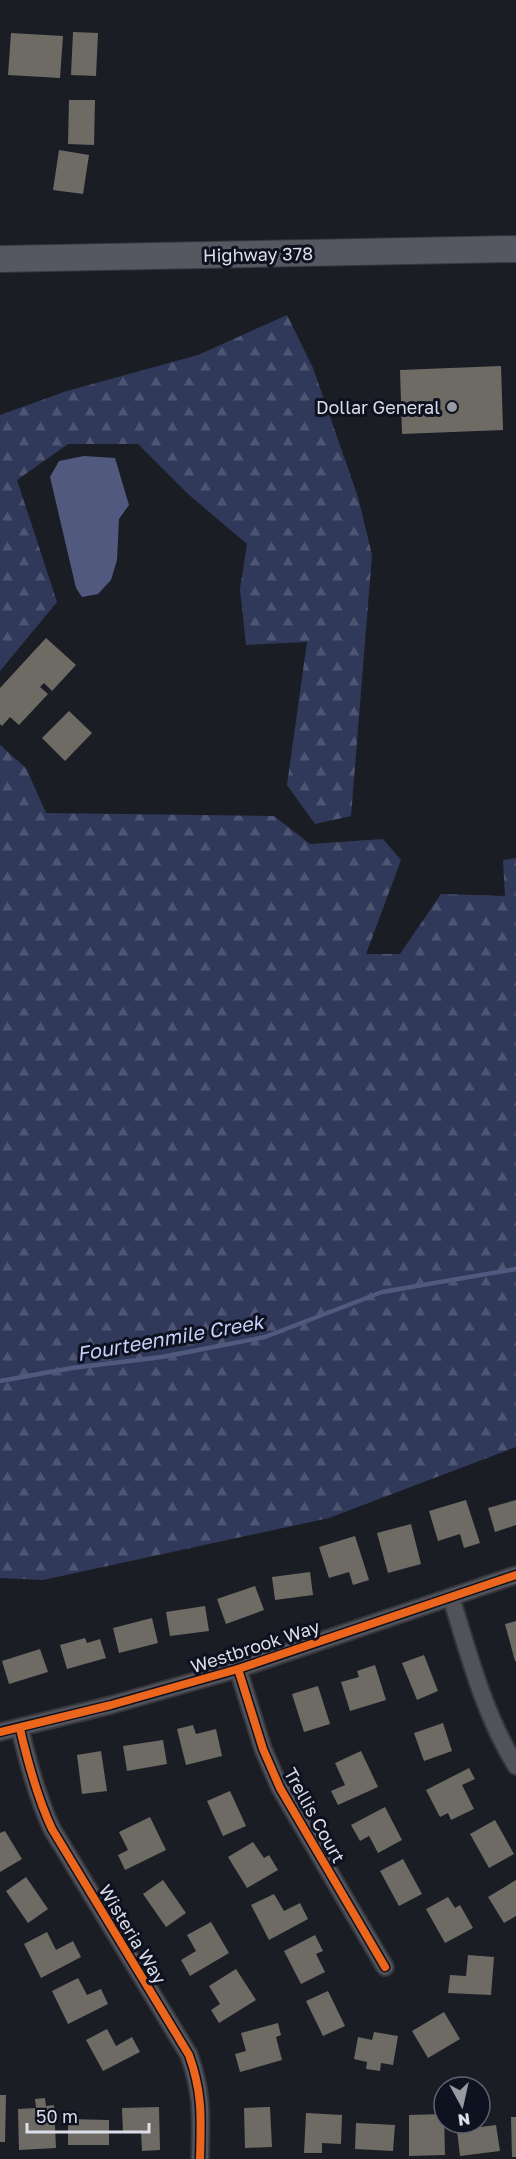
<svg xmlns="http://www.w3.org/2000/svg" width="516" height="2159" font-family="'Golos Text',sans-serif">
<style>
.forest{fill:url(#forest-firs)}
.water{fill:#51597f}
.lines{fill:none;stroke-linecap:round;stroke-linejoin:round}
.stream{stroke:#51597f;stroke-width:4.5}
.building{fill:#6e6b65}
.street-casing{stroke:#35373d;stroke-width:20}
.primary-casing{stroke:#35373d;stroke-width:28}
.street{stroke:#52535a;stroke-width:16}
.primary{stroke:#565861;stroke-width:26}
.cycleway-casing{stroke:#0e111f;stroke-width:11}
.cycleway{stroke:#eb651d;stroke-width:8}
.poi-dot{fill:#989aa3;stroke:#0e111f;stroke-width:2}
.labels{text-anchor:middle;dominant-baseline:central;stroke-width:6;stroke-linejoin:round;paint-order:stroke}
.street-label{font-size:18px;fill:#dbdee8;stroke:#0e111f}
.poi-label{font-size:18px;fill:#dbdee8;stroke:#0e111f;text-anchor:end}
.water-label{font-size:20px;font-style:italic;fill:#c6d1f9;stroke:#0e111f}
</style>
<defs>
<pattern id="forest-firs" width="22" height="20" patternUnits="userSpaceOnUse" patternTransform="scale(1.5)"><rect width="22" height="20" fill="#31395a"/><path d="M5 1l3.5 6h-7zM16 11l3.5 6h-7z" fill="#4e5572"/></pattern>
</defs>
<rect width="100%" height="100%" fill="#1b1d24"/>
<!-- forest -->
<g class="forest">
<path d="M 287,315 L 313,368 L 358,497 L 372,555 L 351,816 L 315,824 L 287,785 L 307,642 L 246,645 L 240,589 L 247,544 L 188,494 L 138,444 L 68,444 L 17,480 L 57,602 L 0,671 L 0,415 L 67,391 L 198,355 Z"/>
<path d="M 0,745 L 26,768 L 46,813 L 274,816 L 310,844 L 383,839 L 401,860 L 366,954 L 400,954 L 441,894 L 505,896 L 503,860 L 516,858 L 516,1447 L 329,1518 L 43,1580 L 0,1578 Z"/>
</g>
<!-- water -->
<path class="water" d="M 84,456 L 115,458 L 129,505 L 119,519 L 117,560 L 111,580 L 98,594 L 82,597 L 76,588 L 50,477 L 59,461 Z"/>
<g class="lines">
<!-- stream -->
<path class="stream" d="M 0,1381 L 72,1368 L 162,1357 L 265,1337 L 382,1292 L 516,1269"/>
</g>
<!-- building -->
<g class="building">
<path d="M 73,32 L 98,33 L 96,76 L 71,75 Z"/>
<path d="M 11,33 L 63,36 L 60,78 L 8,75 Z"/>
<path d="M 69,100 L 95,100 L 94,145 L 68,144 Z"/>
<path d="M 59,150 L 89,155 L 83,194 L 53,190 Z"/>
<path d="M 501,366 L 503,430 L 402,434 L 400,370 Z"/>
<path d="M 46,638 L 76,665 L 52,691 L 44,683 L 40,687 L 48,694 L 19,725 L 10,717 L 2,726 L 0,724 L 0,688 Z"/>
<path d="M 69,711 L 92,733 L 65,761 L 42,738 Z"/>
<path d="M 466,1500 L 480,1543 L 464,1548 L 460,1534 L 438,1541 L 429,1511 Z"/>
<path d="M 516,1500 L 516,1525 L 495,1532 L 488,1508 Z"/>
<path d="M 411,1524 L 421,1564 L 388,1573 L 377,1533 Z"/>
<path d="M 355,1536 L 369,1580 L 353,1585 L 349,1572 L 329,1578 L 319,1547 Z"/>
<path d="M 310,1572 L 313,1595 L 275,1600 L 272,1577 Z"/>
<path d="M 255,1586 L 264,1610 L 226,1624 L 217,1599 Z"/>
<path d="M 205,1606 L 209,1631 L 170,1636 L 166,1612 Z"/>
<path d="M 152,1618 L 158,1643 L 119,1653 L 113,1628 Z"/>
<path d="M 516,1621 L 516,1661 L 515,1661 L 505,1624 Z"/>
<path d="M 85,1638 L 87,1643 L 100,1639 L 106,1658 L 67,1669 L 60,1645 Z"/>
<path d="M 40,1649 L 48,1672 L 9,1684 L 2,1661 Z"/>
<path d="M 424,1655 L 438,1691 L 417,1700 L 402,1663 Z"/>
<path d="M 375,1665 L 386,1700 L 350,1711 L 341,1682 L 359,1677 L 357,1671 Z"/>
<path d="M 318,1686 L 330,1724 L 304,1732 L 292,1694 Z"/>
<path d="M 443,1723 L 452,1751 L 424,1761 L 414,1733 Z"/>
<path d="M 193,1725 L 196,1734 L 216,1729 L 222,1756 L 186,1765 L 177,1729 Z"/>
<path d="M 163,1740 L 167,1764 L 127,1771 L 123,1746 Z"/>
<path d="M 101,1751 L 107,1791 L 82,1794 L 77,1755 Z"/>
<path d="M 361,1751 L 378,1787 L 338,1805 L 331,1791 L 345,1785 L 335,1763 Z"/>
<path d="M 469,1768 L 475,1779 L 462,1785 L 474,1809 L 451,1820 L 448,1813 L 440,1817 L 426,1790 Z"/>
<path d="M 230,1791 L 246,1826 L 223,1836 L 207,1801 Z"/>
<path d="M 385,1807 L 402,1840 L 378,1853 L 369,1836 L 360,1841 L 351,1825 Z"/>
<path d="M 150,1817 L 166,1850 L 125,1870 L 118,1855 L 128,1850 L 119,1832 Z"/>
<path d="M 495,1820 L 514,1854 L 489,1868 L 470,1834 Z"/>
<path d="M 5,1831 L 22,1859 L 0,1872 L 0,1833 Z"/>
<path d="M 253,1842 L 264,1858 L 269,1855 L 278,1870 L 247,1888 L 228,1857 Z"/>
<path d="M 403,1859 L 422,1894 L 399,1906 L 380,1871 Z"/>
<path d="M 26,1877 L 48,1909 L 28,1923 L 6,1891 Z"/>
<path d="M 163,1880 L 186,1913 L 166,1927 L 143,1894 Z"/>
<path d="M 516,1880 L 516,1916 L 504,1923 L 488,1897 Z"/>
<path d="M 274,1894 L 284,1911 L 300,1903 L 308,1919 L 269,1940 L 251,1905 Z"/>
<path d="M 448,1897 L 455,1908 L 460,1905 L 473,1928 L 445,1943 L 426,1909 Z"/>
<path d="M 211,1922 L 229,1953 L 190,1976 L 181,1960 L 196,1951 L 187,1935 Z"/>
<path d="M 47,1932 L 56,1950 L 73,1941 L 81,1957 L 41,1978 L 24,1944 Z"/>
<path d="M 315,1935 L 323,1951 L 316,1954 L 325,1972 L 301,1984 L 284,1951 Z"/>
<path d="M 468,1955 L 494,1957 L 491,1995 L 448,1993 L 450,1975 L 466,1976 Z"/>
<path d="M 236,1969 L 256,2000 L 219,2023 L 211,2010 L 220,2004 L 209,1986 Z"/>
<path d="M 78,1978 L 87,1995 L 101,1989 L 108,2004 L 68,2024 L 52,1991 Z"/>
<path d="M 328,1991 L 345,2026 L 323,2036 L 306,2001 Z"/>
<path d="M 444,2012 L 460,2039 L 428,2058 L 412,2031 Z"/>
<path d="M 278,2023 L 281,2035 L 276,2037 L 282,2060 L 240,2072 L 235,2054 L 246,2051 L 241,2033 Z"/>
<path d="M 107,2029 L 116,2046 L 132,2037 L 140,2052 L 103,2071 L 86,2040 Z"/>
<path d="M 374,2032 L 398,2036 L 393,2065 L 381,2063 L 380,2071 L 366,2069 L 367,2062 L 354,2059 L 358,2037 L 372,2040 Z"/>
<path d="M 0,2095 L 6,2095 L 5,2142 L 0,2142 Z"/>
<path d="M 45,2098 L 46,2106 L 54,2105 L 56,2148 L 19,2150 L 18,2109 L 36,2108 L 35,2099 Z"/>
<path d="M 159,2107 L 160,2150 L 142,2151 L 141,2132 L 123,2133 L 122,2108 Z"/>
<path d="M 270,2107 L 272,2147 L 245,2148 L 244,2108 Z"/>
<path d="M 306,2113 L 342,2115 L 341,2144 L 322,2143 L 322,2153 L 304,2153 Z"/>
<path d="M 444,2114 L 445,2155 L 409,2156 L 409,2115 Z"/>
<path d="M 511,2117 L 516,2117 L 516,2157 L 512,2157 Z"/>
<path d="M 68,2119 L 109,2120 L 109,2145 L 68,2145 Z"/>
<path d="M 356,2123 L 395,2125 L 393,2151 L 355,2149 Z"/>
<path d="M 496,2125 L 500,2151 L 460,2156 L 457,2130 Z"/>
</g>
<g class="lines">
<!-- street casing -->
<g class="street-casing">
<g id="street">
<path d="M 451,1597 C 469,1655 484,1714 516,1766"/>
<path d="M 238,1669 L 263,1749 L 280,1788 L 385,1967"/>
<path d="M 20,1729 C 28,1763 37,1797 52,1829 L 189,2055 C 203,2094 201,2119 200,2159"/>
<path d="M 0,1732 L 111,1705 L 238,1669 L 516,1575"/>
</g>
</g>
<!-- primary casing -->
<g class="primary-casing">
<path id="primary" d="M 0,259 L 516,249"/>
</g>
<!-- street -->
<use href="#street" class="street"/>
<!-- primary -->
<use href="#primary" class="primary"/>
<!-- cycleway casing -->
<g class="cycleway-casing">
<g id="cycleway">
<path d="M 238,1669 L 263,1749 L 280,1788 L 385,1967"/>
<path d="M 20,1729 C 28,1763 37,1797 52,1829 L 189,2055 C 203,2094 201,2119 200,2159"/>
<path d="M 0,1732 L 111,1705 L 238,1669 L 516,1575"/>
</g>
</g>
<!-- cycleway -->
<use href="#cycleway" class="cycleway"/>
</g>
<!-- markers -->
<circle class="poi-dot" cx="452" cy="407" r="6"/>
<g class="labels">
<!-- street labels -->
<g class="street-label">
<text transform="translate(258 254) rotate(-1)">Highway 378</text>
<text transform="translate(255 1646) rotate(-18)">Westbrook Way</text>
<text transform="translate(315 1815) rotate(61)">Trellis Court</text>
<text transform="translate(133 1934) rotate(59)">Wisteria Way</text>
</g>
<!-- poi labels -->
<g class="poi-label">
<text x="440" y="407">Dollar General</text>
</g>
<!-- water labels -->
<g class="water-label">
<text transform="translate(170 1337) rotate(-10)">Fourteenmile Creek</text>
</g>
</g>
<!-- north arrow -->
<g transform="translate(462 2105) rotate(172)"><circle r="28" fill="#0e111f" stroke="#60636f" stroke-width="1.5"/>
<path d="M0-4.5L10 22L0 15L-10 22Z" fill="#989aa3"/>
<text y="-9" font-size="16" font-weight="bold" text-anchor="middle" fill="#dbdee8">N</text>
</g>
<!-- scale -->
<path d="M27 2123v9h122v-9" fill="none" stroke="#dbdee8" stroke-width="3"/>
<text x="36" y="2123" font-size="18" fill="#dbdee8" stroke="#0e111f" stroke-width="4.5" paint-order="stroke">50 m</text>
</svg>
